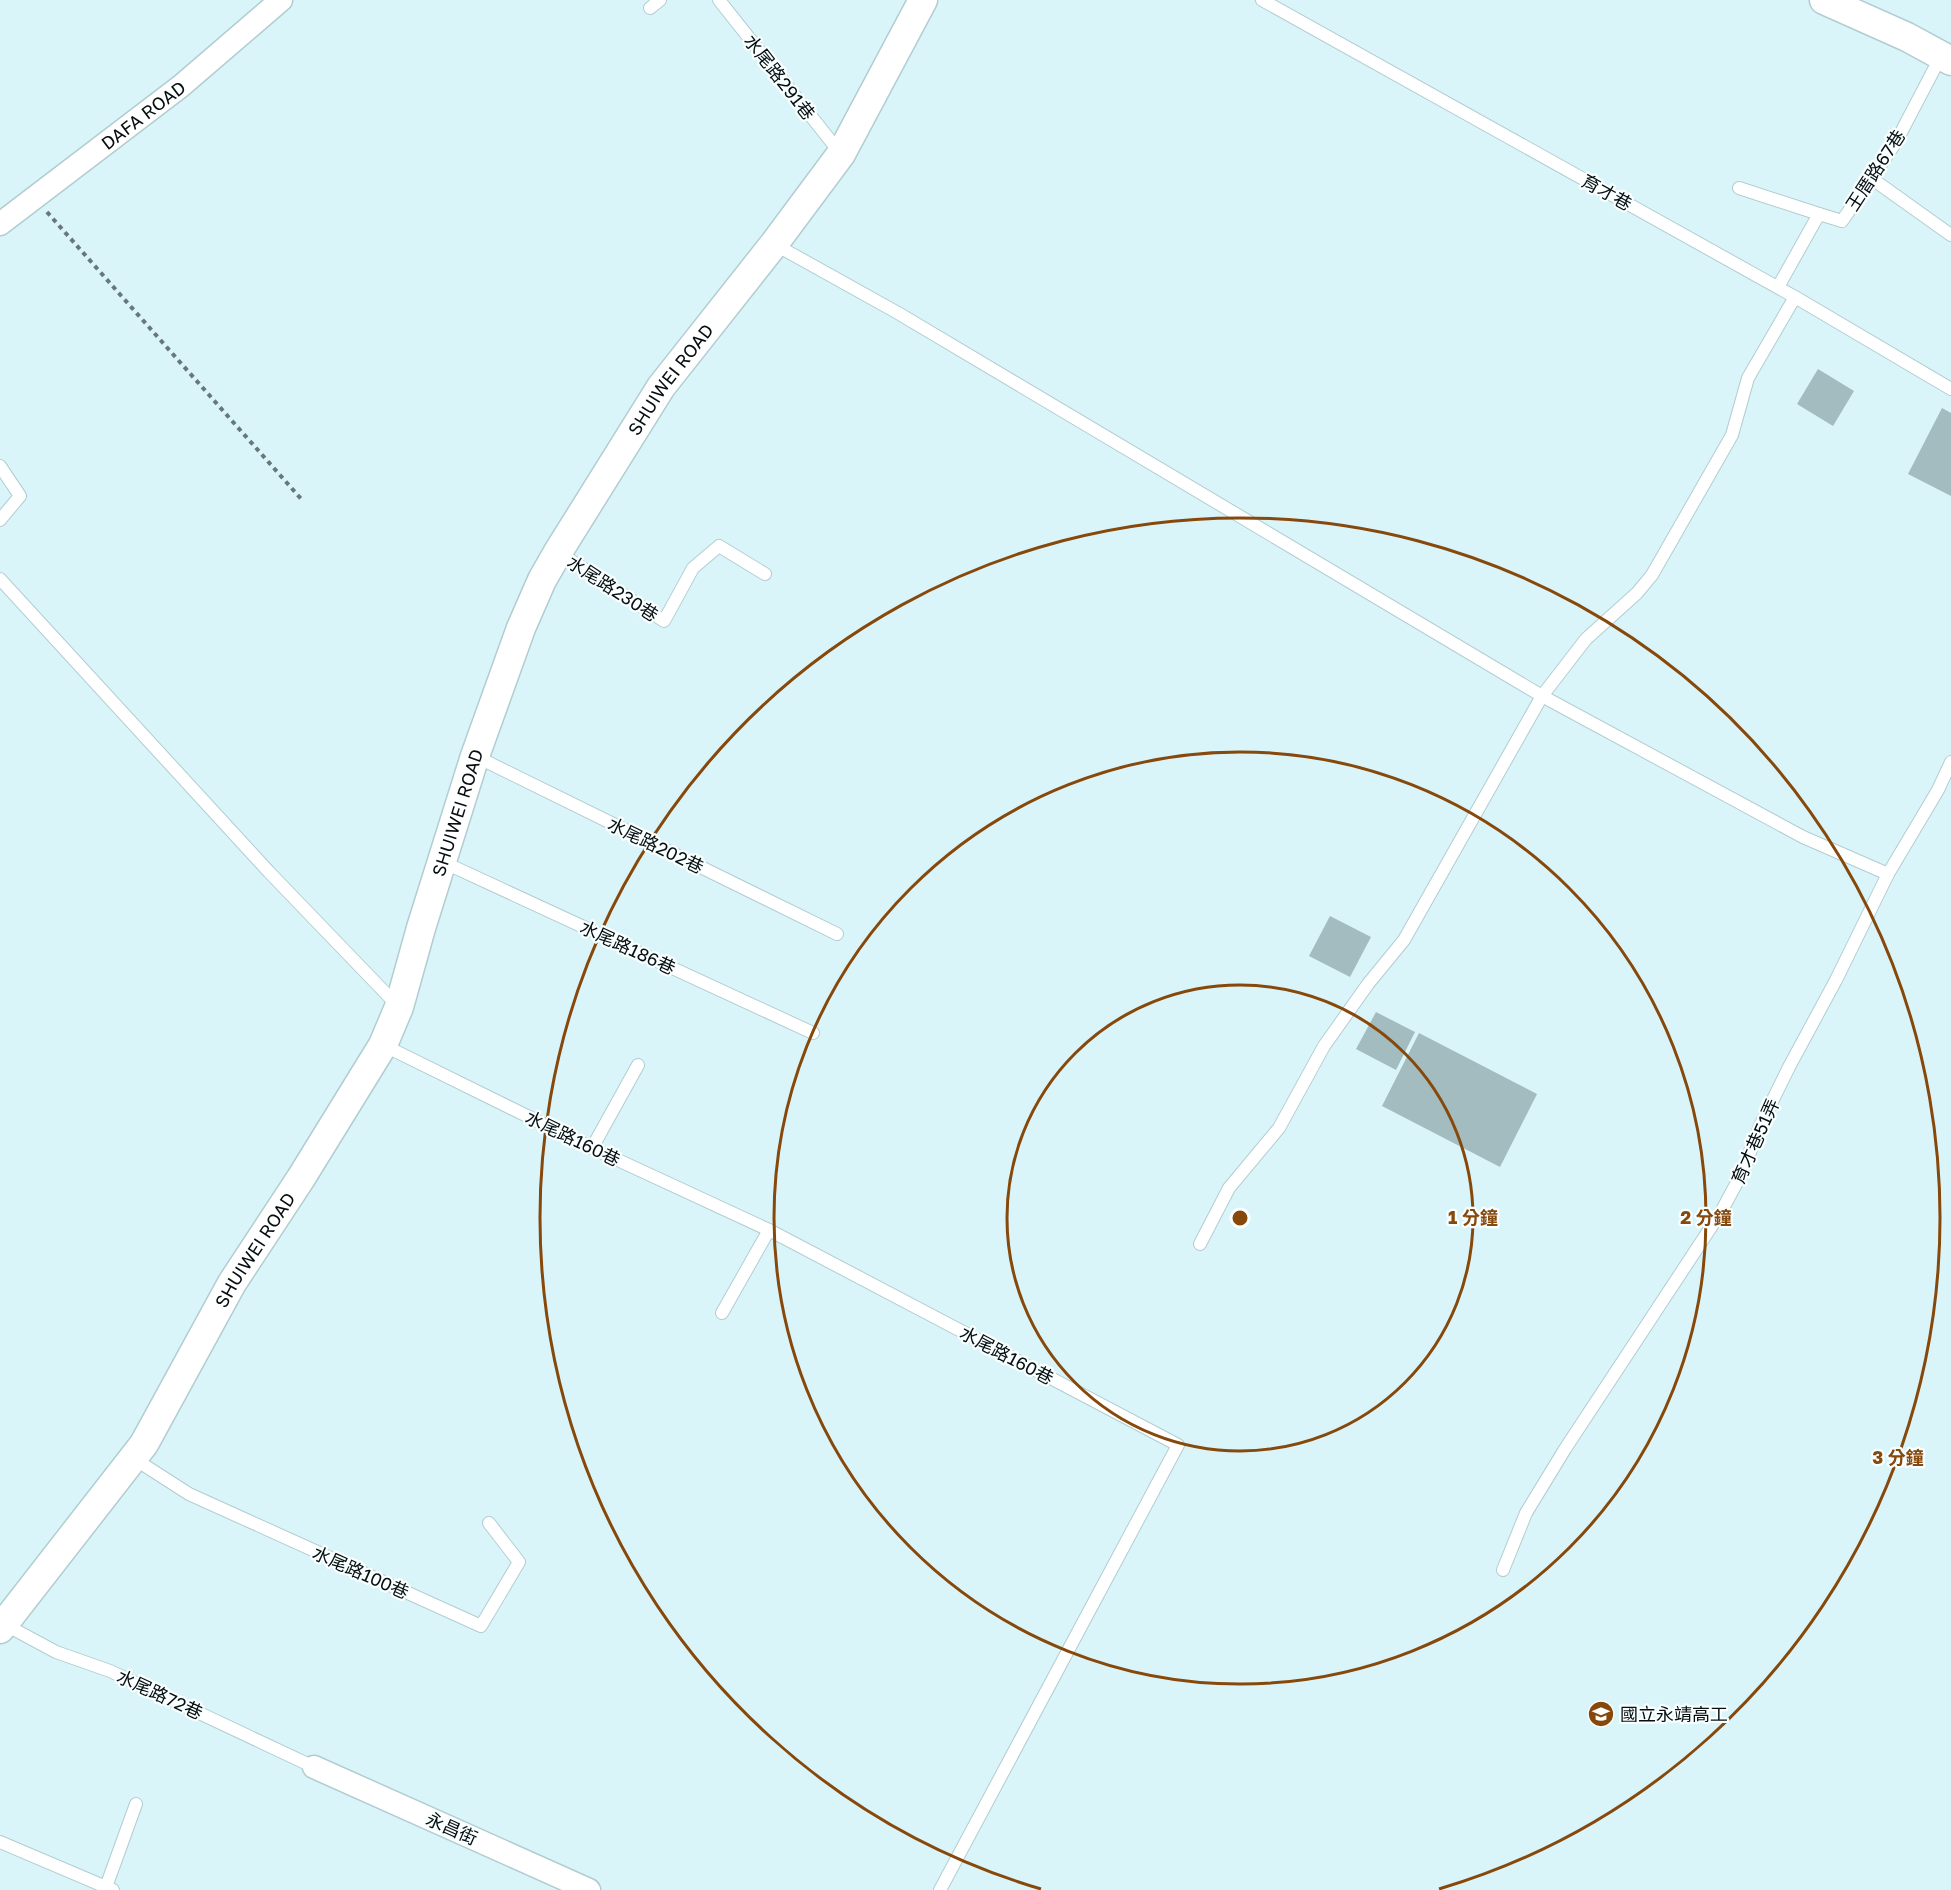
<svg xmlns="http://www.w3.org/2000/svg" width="1951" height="1890" font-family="'Golos Text','Noto Sans TC',sans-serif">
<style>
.building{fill:#a2bcbf}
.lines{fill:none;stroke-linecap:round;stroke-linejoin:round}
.service-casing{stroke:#b2cdd1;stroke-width:14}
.minor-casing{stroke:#b2cdd1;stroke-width:25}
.tertiary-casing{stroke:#b2cdd1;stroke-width:31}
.path{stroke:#67777a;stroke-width:4;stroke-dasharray:4.5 4.5;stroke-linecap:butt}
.service{stroke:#fff;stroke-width:12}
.minor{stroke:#fff;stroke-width:22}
.tertiary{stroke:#fff;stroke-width:28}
.ring{fill:none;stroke:#87480b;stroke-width:3}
.labels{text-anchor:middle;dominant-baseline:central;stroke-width:4.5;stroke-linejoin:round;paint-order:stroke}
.street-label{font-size:18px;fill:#060e10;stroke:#f9feff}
.poi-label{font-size:18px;fill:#060e10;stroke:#f9feff;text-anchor:start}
.centre{fill:#87480b;stroke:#f9feff;stroke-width:3}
.ring-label{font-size:18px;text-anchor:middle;font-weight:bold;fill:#87480b;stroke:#f9feff;stroke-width:4.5;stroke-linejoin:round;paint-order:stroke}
</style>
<rect width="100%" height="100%" fill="#daf5f9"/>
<!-- building -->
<g class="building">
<path d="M 1818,369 L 1854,391 L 1833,426 L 1797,404 Z"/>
<path d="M 1942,408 L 1951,413 L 1951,496 L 1908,474 Z"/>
<path d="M 1330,916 L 1371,937 L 1350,977 L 1309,956 Z"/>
<path d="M 1376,1012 L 1415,1032 L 1396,1070 L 1356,1049 Z"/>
<path d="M 1419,1033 L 1537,1094 L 1500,1167 L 1382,1106 Z"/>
</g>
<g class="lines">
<!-- service casing -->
<g class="service-casing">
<g id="service">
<path d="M 719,0 L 841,154"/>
<path d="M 1262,0 L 1795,297 L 1951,389"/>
<path d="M 650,8 L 660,0"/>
<path d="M 1871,178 L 1951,235"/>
<path d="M 1739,188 L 1819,214"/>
<path d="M 774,244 L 898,313 L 1542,696 L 1803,837 L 1888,874"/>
<path d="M 1778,287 L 1819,214 L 1842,221 L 1896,142 L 1941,56"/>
<path d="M 0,466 L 20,496 L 0,520"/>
<path d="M 558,552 L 664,621 L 693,568 L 719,546 L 765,574"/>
<path d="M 0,579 L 269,872 L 398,1006"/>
<path d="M 475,756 L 837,934"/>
<path d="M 443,862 L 813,1033"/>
<path d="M 383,1045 L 592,1148 L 769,1230 L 1178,1445 L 940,1890"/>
<path d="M 592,1148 L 638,1065"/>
<path d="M 1200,1244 L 1229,1188 L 1279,1128 L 1324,1046 L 1368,984 L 1404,940 L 1542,696 L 1586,639 L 1637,593 L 1652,575 L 1732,435 L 1748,378 L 1795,297"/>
<path d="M 722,1313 L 769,1230"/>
<path d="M 133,1458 L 189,1494 L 481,1626 L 519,1562 L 489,1523"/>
<path d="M 1503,1570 L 1526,1513 L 1565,1449 L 1721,1212 L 1742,1173 L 1760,1126 L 1789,1067 L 1836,980 L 1888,874 L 1938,790 L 1951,762"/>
<path d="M 4,1624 L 56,1652 L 110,1671 L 314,1767"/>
<path d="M 0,1842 L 113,1890"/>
<path d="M 106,1887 L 136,1804"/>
</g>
</g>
<!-- minor casing -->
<g class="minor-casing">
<g id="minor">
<path id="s1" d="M 0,224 L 181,86 L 281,0"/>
<path d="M 314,1767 L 589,1890"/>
</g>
</g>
<!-- tertiary casing -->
<g class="tertiary-casing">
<g id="tertiary">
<path d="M 1824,0 L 1907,37 L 1951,61"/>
<path id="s2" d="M 0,1629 L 144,1444 L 232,1283 L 301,1178 L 383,1045 L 399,1007 L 421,928 L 475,756 L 521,628 L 542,580 L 558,552 L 661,387 L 774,244 L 841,154 L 923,0"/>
</g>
</g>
<!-- path -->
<path class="path" d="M 47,212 L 303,501"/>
<!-- service -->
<use href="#service" class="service"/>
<!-- minor -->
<use href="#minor" class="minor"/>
<!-- tertiary -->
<use href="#tertiary" class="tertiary"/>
</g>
<!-- distance rings -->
<g class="ring">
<circle cx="1240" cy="1218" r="233"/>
<circle cx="1240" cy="1218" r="466"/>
<path d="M1041 1889A700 700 0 1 1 1439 1889"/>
</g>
<!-- icons -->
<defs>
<g id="school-disc" transform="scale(1.35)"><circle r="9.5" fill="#87480b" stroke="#f9feff"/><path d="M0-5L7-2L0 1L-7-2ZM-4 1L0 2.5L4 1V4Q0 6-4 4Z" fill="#fff"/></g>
</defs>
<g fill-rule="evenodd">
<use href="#school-disc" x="1601" y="1714"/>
</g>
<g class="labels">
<!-- street labels -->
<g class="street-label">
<text transform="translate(780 77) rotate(52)">水尾路291巷</text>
<text stroke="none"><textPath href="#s1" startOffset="180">DAFA ROAD</textPath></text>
<text transform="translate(1875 170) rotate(-57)">王厝路67巷</text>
<text transform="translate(1607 192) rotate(29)">育才巷</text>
<text stroke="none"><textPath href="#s2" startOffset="1430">SHUIWEI ROAD</textPath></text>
<text transform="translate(613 588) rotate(33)">水尾路230巷</text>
<text stroke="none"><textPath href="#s2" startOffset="944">SHUIWEI ROAD</textPath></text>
<text transform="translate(656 845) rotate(26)">水尾路202巷</text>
<text transform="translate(628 947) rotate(25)">水尾路186巷</text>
<text transform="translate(573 1138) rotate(26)">水尾路160巷</text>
<text transform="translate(1755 1141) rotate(-66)">育才巷51弄</text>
<text stroke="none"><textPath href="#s2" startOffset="458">SHUIWEI ROAD</textPath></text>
<text transform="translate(1007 1355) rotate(28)">水尾路160巷</text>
<text transform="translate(361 1572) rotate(24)">水尾路100巷</text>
<text transform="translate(160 1694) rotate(25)">水尾路72巷</text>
<text transform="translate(452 1828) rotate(24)">永昌街</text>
</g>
<!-- poi labels -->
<g class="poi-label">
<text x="1620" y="1714">國立永靖高工</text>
</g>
</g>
<circle cx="1240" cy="1218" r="9" class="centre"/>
<g class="ring-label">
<text x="1473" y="1224">1 分鐘</text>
<text x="1706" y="1224">2 分鐘</text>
<text x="1898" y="1464">3 分鐘</text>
</g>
</svg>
